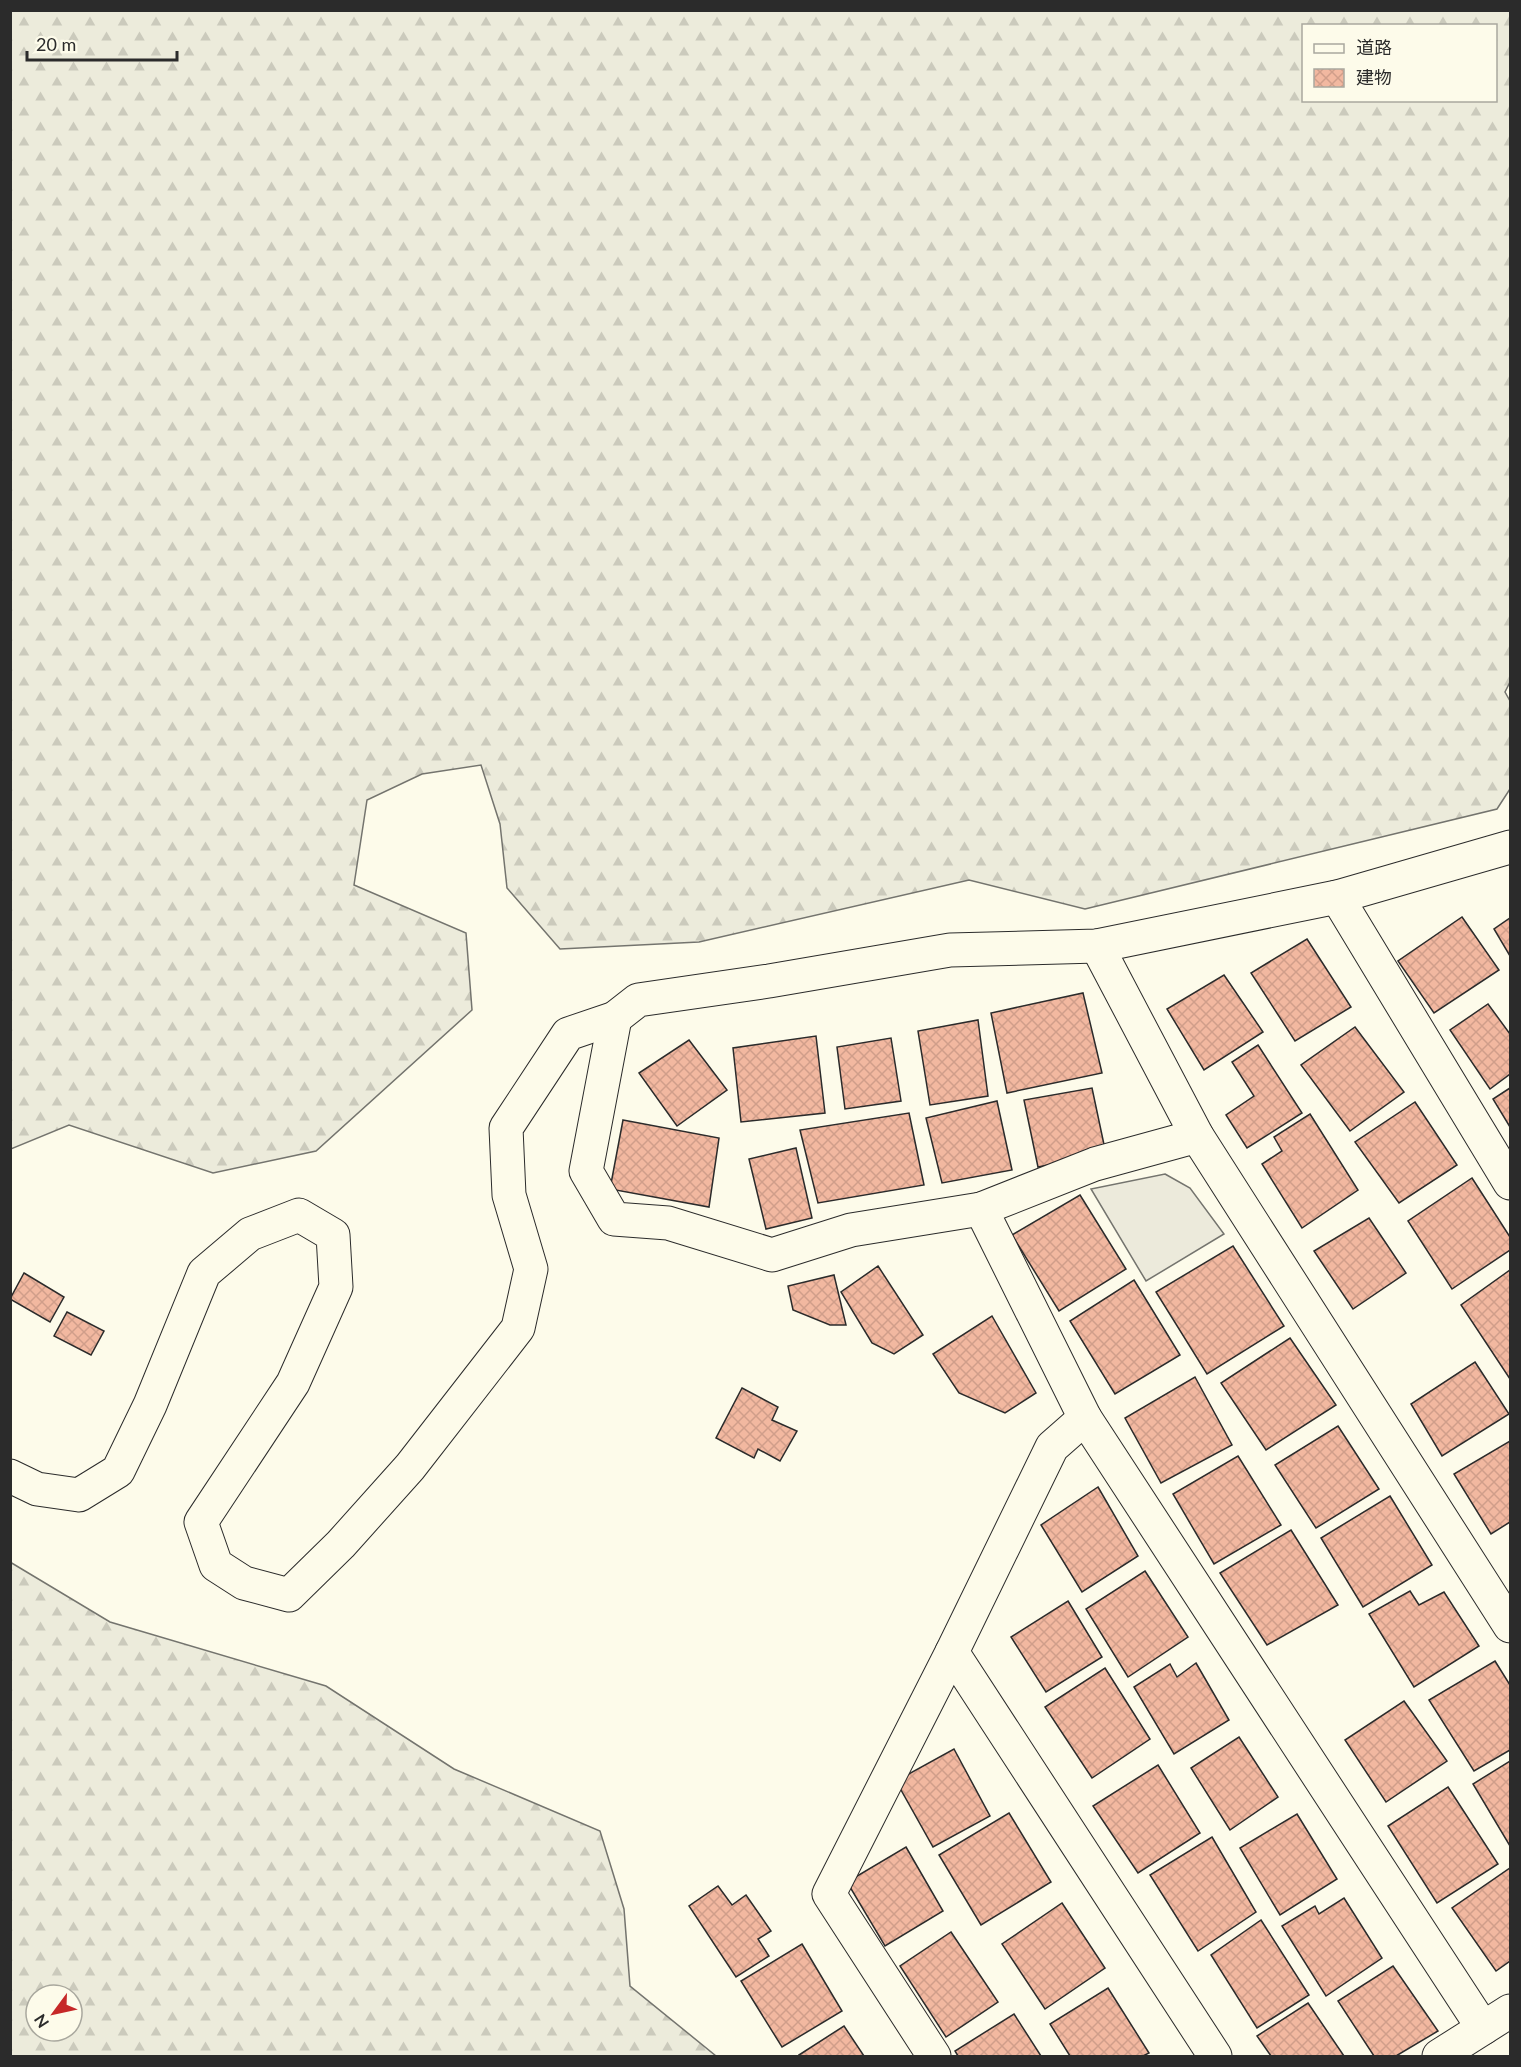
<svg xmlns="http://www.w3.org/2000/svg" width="1521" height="2067" font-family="Lato,'Noto Sans JP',sans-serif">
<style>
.forest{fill:url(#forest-firs);stroke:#74746e;stroke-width:1.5;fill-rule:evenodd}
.parking{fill:#eceadb;stroke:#74746e;stroke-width:1.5}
.building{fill:url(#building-cross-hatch);stroke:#2b2b2b;stroke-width:1.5}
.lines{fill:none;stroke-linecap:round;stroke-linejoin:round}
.minor-casing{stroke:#2b2b2b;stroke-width:35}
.minor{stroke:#fdfbea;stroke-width:33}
</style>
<defs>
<pattern id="forest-firs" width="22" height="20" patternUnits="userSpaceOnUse" patternTransform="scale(1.5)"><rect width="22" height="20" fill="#ecebdb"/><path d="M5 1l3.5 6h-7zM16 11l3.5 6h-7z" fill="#cbcabc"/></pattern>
<pattern id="building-cross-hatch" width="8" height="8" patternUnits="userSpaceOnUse" patternTransform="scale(1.5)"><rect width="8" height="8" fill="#f2b8a0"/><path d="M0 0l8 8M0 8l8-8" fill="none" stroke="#d09e8a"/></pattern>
</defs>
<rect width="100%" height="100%" fill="#fdfbea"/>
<!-- forest -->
<g class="forest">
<path d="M 11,10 L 1510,11 L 1510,682 L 1505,692 L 1510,701 L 1510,789 L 1497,809 L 1085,909 L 969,880 L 699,942 L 560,949 L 507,888 L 500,824 L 481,765 L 422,774 L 367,800 L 354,885 L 466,933 L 472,1010 L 316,1151 L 213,1173 L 69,1125 L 11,1149 ZM 1304,26 L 1496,26 L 1496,100 L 1304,100 Z"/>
<path d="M 10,1562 L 110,1622 L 326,1686 L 454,1769 L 600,1831 L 624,1909 L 630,1986 L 716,2056 L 11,2056 ZM 36,1995 L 72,1995 L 72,2031 L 36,2031 Z"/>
</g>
<!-- parking -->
<path class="parking" d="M 1165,1174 L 1190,1188 L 1224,1234 L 1146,1281 L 1091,1189 Z"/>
<!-- building -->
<g class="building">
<path d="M 1462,917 L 1499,970 L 1434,1013 L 1398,961 Z"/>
<path d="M 1510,918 L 1510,956 L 1494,929 Z"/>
<path d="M 1307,939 L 1351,1007 L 1295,1041 L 1251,973 Z"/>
<path d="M 1224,975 L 1263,1032 L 1204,1070 L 1167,1009 Z"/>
<path d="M 1083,993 L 1102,1073 L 1007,1093 L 991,1013 Z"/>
<path d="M 1488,1004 L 1510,1034 L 1510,1074 L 1490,1089 L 1450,1030 Z"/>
<path d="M 978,1020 L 988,1096 L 930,1105 L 918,1031 Z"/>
<path d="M 1355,1027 L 1404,1092 L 1350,1131 L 1301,1065 Z"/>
<path d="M 816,1036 L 825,1113 L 741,1122 L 733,1048 Z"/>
<path d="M 891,1038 L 901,1101 L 845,1109 L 837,1047 Z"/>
<path d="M 689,1040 L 727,1090 L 677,1126 L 639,1073 Z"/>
<path d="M 1258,1045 L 1302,1113 L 1247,1148 L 1226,1115 L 1254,1096 L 1232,1062 Z"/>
<path d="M 1092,1088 L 1106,1154 L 1038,1167 L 1024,1100 Z"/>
<path d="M 1510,1088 L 1510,1127 L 1493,1099 Z"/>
<path d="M 997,1101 L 1012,1170 L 942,1183 L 926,1118 Z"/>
<path d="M 1415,1102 L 1457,1165 L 1399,1203 L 1355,1142 Z"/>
<path d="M 909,1113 L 924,1185 L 818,1203 L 800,1130 Z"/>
<path d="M 1310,1114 L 1358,1190 L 1302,1228 L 1262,1164 L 1282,1151 L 1274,1137 Z"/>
<path d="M 623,1120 L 719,1138 L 709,1207 L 610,1189 Z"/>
<path d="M 796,1148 L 812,1218 L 766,1229 L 749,1159 Z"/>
<path d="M 1472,1178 L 1510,1237 L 1510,1250 L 1452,1289 L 1408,1221 Z"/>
<path d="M 1080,1195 L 1126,1269 L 1059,1311 L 1012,1235 Z"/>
<path d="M 1369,1218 L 1406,1273 L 1353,1309 L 1314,1251 Z"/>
<path d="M 1233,1246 L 1284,1326 L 1207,1374 L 1156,1292 Z"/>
<path d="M 878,1266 L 923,1335 L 894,1354 L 872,1343 L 841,1292 Z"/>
<path d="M 1510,1270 L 1510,1379 L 1461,1305 Z"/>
<path d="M 24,1273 L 64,1297 L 50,1322 L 10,1299 Z"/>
<path d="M 834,1275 L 846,1325 L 830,1325 L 793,1310 L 788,1286 Z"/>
<path d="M 1134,1280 L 1180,1355 L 1115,1394 L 1070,1321 Z"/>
<path d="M 67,1312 L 104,1331 L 91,1355 L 54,1336 Z"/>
<path d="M 992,1316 L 1036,1393 L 1005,1413 L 959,1393 L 933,1354 Z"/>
<path d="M 1290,1338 L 1336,1405 L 1266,1450 L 1221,1383 Z"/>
<path d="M 1475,1362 L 1509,1414 L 1442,1456 L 1411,1404 Z"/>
<path d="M 1195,1377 L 1232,1445 L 1161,1483 L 1125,1418 Z"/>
<path d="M 742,1388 L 778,1407 L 772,1420 L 797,1431 L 780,1461 L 758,1449 L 754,1458 L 716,1438 Z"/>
<path d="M 1338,1426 L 1379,1489 L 1316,1528 L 1275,1465 Z"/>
<path d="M 1510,1441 L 1510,1522 L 1491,1534 L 1454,1474 Z"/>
<path d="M 1238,1456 L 1281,1525 L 1214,1564 L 1173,1494 Z"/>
<path d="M 1098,1487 L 1138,1556 L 1082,1592 L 1041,1525 Z"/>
<path d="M 1390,1496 L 1432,1565 L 1363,1607 L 1321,1538 Z"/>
<path d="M 1291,1530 L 1338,1605 L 1267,1645 L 1220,1573 Z"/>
<path d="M 1145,1571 L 1188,1637 L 1128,1677 L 1086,1609 Z"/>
<path d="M 1410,1591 L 1419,1605 L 1444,1592 L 1479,1646 L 1414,1687 L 1369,1614 Z"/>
<path d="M 1068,1601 L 1102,1657 L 1046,1692 L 1011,1637 Z"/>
<path d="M 1495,1661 L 1510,1685 L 1510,1750 L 1474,1771 L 1429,1700 Z"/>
<path d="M 1196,1663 L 1229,1720 L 1174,1754 L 1134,1687 L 1170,1664 L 1177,1677 Z"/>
<path d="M 1105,1668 L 1150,1739 L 1092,1778 L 1045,1707 Z"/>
<path d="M 1404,1701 L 1447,1761 L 1386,1802 L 1345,1740 Z"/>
<path d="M 1239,1737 L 1278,1797 L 1230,1830 L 1191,1768 Z"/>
<path d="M 954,1749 L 990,1816 L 933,1847 L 896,1781 Z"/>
<path d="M 1510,1761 L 1510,1846 L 1473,1784 Z"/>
<path d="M 1158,1765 L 1200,1833 L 1138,1873 L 1093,1806 Z"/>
<path d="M 1448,1787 L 1498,1864 L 1437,1903 L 1388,1826 Z"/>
<path d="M 1009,1813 L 1051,1882 L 981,1925 L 939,1855 Z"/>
<path d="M 1297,1814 L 1337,1879 L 1280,1915 L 1240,1848 Z"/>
<path d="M 1212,1837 L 1256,1912 L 1198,1951 L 1150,1875 Z"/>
<path d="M 906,1847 L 943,1911 L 885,1946 L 847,1882 Z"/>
<path d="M 1510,1868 L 1510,1961 L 1496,1971 L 1452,1908 Z"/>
<path d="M 718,1886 L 732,1905 L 746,1895 L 771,1931 L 758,1939 L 769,1956 L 736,1977 L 689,1906 Z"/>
<path d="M 1344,1898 L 1382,1958 L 1326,1996 L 1282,1926 L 1315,1906 L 1319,1914 Z"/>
<path d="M 1062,1903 L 1105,1968 L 1045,2009 L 1002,1944 Z"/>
<path d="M 1261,1920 L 1309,1995 L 1257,2028 L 1211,1955 Z"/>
<path d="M 951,1932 L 998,2002 L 946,2037 L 900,1966 Z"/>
<path d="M 802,1944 L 842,2011 L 782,2047 L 741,1981 Z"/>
<path d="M 1393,1966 L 1438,2031 L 1396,2056 L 1374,2056 L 1338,2001 Z"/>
<path d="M 1108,1988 L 1149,2053 L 1143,2056 L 1070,2056 L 1050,2024 Z"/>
<path d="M 1308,2003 L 1344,2056 L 1271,2056 L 1257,2036 Z"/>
<path d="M 1014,2014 L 1041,2056 L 958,2056 L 955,2051 Z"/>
<path d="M 844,2026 L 864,2056 L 800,2056 L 799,2055 Z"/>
</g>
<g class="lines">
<!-- minor casing -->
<g class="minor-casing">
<g id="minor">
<path d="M 1337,897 L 1510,1183"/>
<path d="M 1097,946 L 1197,1136 L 1510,1626"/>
<path d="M 615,1018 L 586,1171 L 614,1219 L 668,1223 L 772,1255 L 851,1230 L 981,1209 L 1095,1164 L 1197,1136"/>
<path d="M 1085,1418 L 1483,2028"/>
<path d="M 10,1476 L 37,1489 L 79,1495 L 118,1471 L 150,1405 L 204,1273 L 250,1234 L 299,1215 L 333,1235 L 336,1287 L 293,1383 L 201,1522 L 216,1565 L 244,1583 L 289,1595 L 341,1544 L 410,1467 L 518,1328 L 531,1269 L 509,1195 L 506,1128 L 568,1034 L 615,1018 L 638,1000 L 769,981 L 950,950 L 1097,946 L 1337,897 L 1510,847"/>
<path d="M 952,1652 L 1215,2056"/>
<path d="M 934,2056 L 829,1894 L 952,1652 L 1052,1447 L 1085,1418 L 981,1209"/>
<path d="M 1439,2056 L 1510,2011"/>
</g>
</g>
<!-- minor -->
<use href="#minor" class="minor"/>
</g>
<!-- border -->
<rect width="1521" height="2067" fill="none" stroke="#2b2b2b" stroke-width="24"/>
<!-- legend -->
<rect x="1302" y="24" width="195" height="78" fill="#fdfbea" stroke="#a9a89e" stroke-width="1.5"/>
<rect x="1314" y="44" width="30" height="9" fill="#fdfbea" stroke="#a9a89e" stroke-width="1.5"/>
<text x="1356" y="54" font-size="18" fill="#2b2b2b">道路</text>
<rect x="1314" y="69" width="30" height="18" fill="url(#building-cross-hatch)" stroke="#a9a89e" stroke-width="1.5"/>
<text x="1356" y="84" font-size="18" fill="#2b2b2b">建物</text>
<!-- north arrow -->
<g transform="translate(54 2013) rotate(237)"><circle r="28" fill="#fdfbea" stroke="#a9a89e" stroke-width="1.5"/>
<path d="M0-4.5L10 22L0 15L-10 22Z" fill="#c62828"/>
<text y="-9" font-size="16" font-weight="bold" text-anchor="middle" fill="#2b2b2b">N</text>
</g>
<!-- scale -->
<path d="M27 51v9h150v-9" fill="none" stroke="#2b2b2b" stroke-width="3"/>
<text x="36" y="51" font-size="18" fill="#2b2b2b" stroke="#fdfbea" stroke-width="4.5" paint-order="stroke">20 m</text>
</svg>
